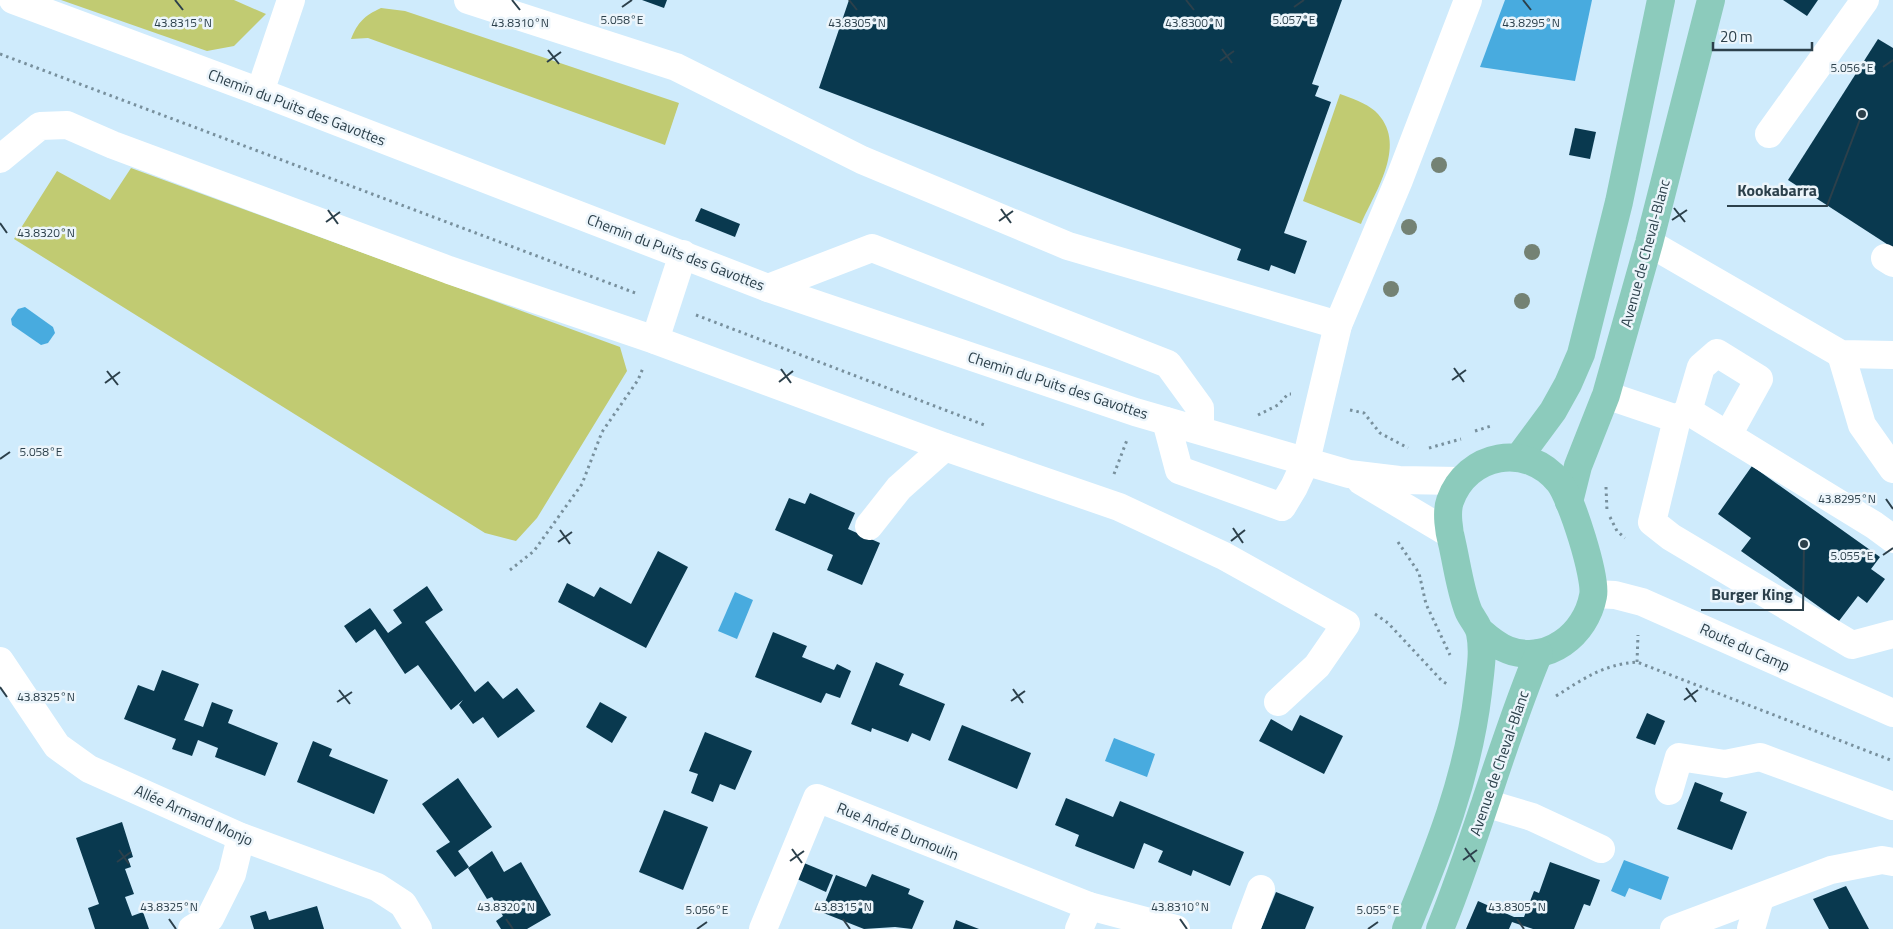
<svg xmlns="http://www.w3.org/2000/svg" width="1893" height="929" font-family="'Titillium Web',sans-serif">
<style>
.green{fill:#c1cb72}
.water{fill:#48abdf}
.building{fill:#09394f}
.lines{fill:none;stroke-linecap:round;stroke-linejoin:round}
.path{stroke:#78909d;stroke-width:3;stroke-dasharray:2.5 4;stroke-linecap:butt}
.minor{stroke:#fff;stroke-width:28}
.major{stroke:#8ccbbc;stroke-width:28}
.tree{fill:#748274}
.ticks{fill:none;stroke:#2c404b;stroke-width:2}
.labels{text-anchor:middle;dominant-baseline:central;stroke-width:5;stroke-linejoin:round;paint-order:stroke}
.street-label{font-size:15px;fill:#2c404b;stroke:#ecf5fb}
.ticks-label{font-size:12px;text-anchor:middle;fill:#2c404b;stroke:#ecf5fb;stroke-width:5;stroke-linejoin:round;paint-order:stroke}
.leader{fill:none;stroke:#2c404b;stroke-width:2}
.callout-dot{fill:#2c404b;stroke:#ecf5fb;stroke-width:2}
.callout-label{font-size:16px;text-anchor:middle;font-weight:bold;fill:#2c404b;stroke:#ecf5fb;stroke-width:5;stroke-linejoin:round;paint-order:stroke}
</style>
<rect width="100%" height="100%" fill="#cfebfc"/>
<!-- green -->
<g class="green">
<path d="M 61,0 L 234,0 L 266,14 L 234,46 L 207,51 Z"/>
<path d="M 381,8 L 405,11 L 679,103 L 665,145 L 368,38 L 351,39 C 358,22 364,16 381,8 Z"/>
<path d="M 1340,94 C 1351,98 1366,103 1375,111 C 1409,143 1376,190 1361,224 L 1303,201 Z"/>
<path d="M 131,168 L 620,347 L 627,371 L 537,518 L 516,541 L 485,533 L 14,239 L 57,171 L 110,200 Z"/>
</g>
<!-- water -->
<g class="water">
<path d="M 1505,0 L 1592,0 L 1575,81 L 1480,67 Z"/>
<path d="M 25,307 L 53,327 L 55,333 L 48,343 L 41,345 L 12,325 L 11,319 L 18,309 Z"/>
<path d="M 735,592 L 753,600 L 737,639 L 718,631 Z"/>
<path d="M 1114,738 L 1155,754 L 1147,777 L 1105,761 Z"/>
<path d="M 1624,860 L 1669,877 L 1661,900 L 1629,888 L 1625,897 L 1611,891 Z"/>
</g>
<!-- building -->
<g class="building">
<path d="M 642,0 L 667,0 L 664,8 Z"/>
<path d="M 849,0 L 1342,0 L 1312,84 L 1319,86 L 1315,96 L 1331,102 L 1284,233 L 1307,241 L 1295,274 L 1271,265 L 1269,271 L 1237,260 L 1241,249 L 819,88 Z"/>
<path d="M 1783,0 L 1818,0 L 1807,16 Z"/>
<path d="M 1878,39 L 1893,48 L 1893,248 L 1788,180 Z"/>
<path d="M 1575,128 L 1596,132 L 1590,159 L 1569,155 Z"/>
<path d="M 701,208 L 740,224 L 735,237 L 695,221 Z"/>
<path d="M 1752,466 L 1880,557 L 1871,569 L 1885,579 L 1867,603 L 1858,596 L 1839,621 L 1741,551 L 1751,538 L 1718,514 Z"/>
<path d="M 810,493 L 855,513 L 848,529 L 880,543 L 862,585 L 827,570 L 833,555 L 775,530 L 789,498 L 805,504 Z"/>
<path d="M 658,551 L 688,567 L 646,648 L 558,602 L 567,583 L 594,597 L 600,587 L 631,604 Z"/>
<path d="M 427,586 L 443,610 L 425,622 L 475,692 L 488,681 L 503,699 L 517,688 L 535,711 L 498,738 L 483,717 L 473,724 L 459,705 L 463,700 L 451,710 L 418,665 L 405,674 L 375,629 L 356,643 L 344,626 L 370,608 L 388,633 L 402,623 L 393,610 Z"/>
<path d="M 773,632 L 807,646 L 802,657 L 834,670 L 837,664 L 851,671 L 840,698 L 826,693 L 821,703 L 755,677 Z"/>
<path d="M 876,662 L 904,674 L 899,685 L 945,704 L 930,741 L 912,733 L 908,742 L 872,728 L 871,732 L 851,724 Z"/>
<path d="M 162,670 L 199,684 L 184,720 L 203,727 L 212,702 L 233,710 L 228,723 L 278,743 L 265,776 L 215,757 L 218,748 L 198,740 L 192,756 L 172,749 L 176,739 L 124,719 L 138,685 L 154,691 Z"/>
<path d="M 600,702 L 627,717 L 612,743 L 586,727 Z"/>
<path d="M 1647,713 L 1665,721 L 1655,745 L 1636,738 Z"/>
<path d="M 1300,715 L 1343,736 L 1324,774 L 1259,741 L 1271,719 L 1292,731 Z"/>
<path d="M 962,725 L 1031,753 L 1017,789 L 948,760 Z"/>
<path d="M 705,732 L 752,751 L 735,790 L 720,784 L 713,802 L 691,793 L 698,774 L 689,771 Z"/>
<path d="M 313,741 L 332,749 L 329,756 L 388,780 L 374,814 L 297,782 Z"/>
<path d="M 458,778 L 492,827 L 458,851 L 469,867 L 455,877 L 436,851 L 450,842 L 422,804 Z"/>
<path d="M 1695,782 L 1723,793 L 1720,801 L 1747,812 L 1732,850 L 1677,829 Z"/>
<path d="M 1066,798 L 1113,817 L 1120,801 L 1244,852 L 1230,886 L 1193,870 L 1191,876 L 1158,862 L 1163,851 L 1144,843 L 1134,869 L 1075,846 L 1079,835 L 1055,825 Z"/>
<path d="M 664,810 L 708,827 L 683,890 L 639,872 Z"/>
<path d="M 122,822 L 133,857 L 128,859 L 131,867 L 125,869 L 134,894 L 125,897 L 132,916 L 143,912 L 149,929 L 95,929 L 88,908 L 99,904 L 76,838 Z"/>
<path d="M 492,851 L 504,872 L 521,862 L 551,915 L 527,929 L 501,929 L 496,921 L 503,916 L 492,897 L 487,899 L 468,868 Z"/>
<path d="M 1550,862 L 1600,880 L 1590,906 L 1584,904 L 1574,929 L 1533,929 L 1512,922 L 1509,929 L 1466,929 L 1478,901 L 1514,917 L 1524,917 L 1534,891 L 1539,893 Z"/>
<path d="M 804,863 L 833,875 L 826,892 L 797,879 Z"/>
<path d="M 872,874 L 910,889 L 908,894 L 924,901 L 912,929 L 895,927 L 864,929 L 821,912 L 836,875 L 866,887 Z"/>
<path d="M 1846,886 L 1869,929 L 1829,929 L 1813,899 Z"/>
<path d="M 1276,892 L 1314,907 L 1305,929 L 1261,929 Z"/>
<path d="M 317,906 L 324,929 L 254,929 L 250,916 L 266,911 L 269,920 Z"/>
<path d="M 956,920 L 979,929 L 953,929 Z"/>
</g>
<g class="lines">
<!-- path -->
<g class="path">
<path d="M 0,54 L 638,294"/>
<path d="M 696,315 L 987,426"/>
<path d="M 1350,410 L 1364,413 L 1380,433 L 1408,448"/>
<path d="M 1258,415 L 1278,405 L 1288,394 L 1291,394"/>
<path d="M 1475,431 L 1491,426"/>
<path d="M 1429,448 L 1461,439"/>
<path d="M 1114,474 L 1127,440"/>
<path d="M 1606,487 L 1607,511"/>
<path d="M 1610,517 L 1617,531 L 1625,538"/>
<path d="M 1398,542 L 1419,573 L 1426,604 L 1450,655"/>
<path d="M 510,570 L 534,551 L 582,484 L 602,432 L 638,380 L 643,368"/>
<path d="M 1375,614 L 1388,623 L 1442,681 L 1447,684"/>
<path d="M 1637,662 L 1638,635"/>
<path d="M 1556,696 C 1585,678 1602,665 1637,662 L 1893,761"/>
</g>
<!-- minor -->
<g class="minor">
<path d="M 13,0 L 260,92 L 768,288 L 1135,412 L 1349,474 L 1399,480 L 1459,481"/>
<path d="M 468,0 L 676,67 L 862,160 L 1068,246 L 1338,325"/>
<path d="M 260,92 L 291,0"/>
<path d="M 1769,134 L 1865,0"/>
<path d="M 0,159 L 40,126 L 67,125 L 113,145 L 449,270 L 655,340 L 945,447 L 1119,507 L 1224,556 L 1346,624 L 1317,666 L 1278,702"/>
<path d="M 1649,243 L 1841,354 L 1893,355"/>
<path d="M 1885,258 L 1893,263"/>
<path d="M 768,288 L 872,248 L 1168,364 L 1200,408 L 1200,430"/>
<path d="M 655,340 L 683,254"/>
<path d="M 1841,354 L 1862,425 L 1893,469"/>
<path d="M 1606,395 L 1677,419"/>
<path d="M 1688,411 L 1701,367 L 1717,353 L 1759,379 L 1728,435"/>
<path d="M 1166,421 L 1179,470 L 1282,507 L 1294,487 L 1306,461 L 1338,325 L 1399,180 L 1468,0"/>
<path d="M 1361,481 L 1450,534"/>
<path d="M 869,526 L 899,488 L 945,447"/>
<path d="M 1893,539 L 1874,525 L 1688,411 L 1677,419 L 1652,522 L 1671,537 L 1852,645 L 1893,634"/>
<path d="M 1594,594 L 1615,595 L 1642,602 L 1893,713"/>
<path d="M 0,661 L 57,746 L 89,769 L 241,837 L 377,887 L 403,904 L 418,929"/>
<path d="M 1669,791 L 1679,757 L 1725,764 L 1760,757 L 1893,806"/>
<path d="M 1485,803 L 1532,817 L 1601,849"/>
<path d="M 1089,906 L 1176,929"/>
<path d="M 192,929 L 210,918 L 232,874 L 241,837"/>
<path d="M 763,929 L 817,798 L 1089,906 L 1079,929"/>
<path d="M 1246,929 L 1261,889"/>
<path d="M 1674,929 L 1831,870 L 1882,860 L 1893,862"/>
<path d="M 1751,929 L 1760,898"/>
</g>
<!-- major -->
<g class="major">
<path d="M 1519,457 L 1553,411 L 1568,384 L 1581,354 L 1619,202 L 1661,0"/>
<path d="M 1569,502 L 1578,466 L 1606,395 L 1649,243 L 1711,0"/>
<path d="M 1406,929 C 1438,851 1468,777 1478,692 C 1480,673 1484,652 1480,633 C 1478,624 1471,618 1468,610 C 1460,589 1457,565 1452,543 C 1449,532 1446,512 1450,501 C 1467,453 1527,442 1559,482 C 1571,497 1597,578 1593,596 C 1586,634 1548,665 1508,650 C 1497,646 1488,638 1480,631"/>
<path d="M 1440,929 C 1477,839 1501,743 1539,653"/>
</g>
</g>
<!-- trees -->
<g class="tree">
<circle cx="1439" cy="165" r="8"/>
<circle cx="1409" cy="227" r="8"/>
<circle cx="1532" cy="252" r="8"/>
<circle cx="1391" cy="289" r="8"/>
<circle cx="1522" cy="301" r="8"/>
</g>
<!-- ticks -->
<path class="ticks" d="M 175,0 L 183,10M 512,0 L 520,10M 849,0 L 857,10M 1186,0 L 1194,10M 1523,0 L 1531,10M 622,7 L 632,0M 1294,7 L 1304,0M 1222,49 L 1232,63M 548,50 L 559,64M 1220,61 L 1234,51M 547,62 L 561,52M 1883,67 L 1893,60M 1674,208 L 1685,222M 1001,209 L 1011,223M 328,210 L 338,224M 1672,220 L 1687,210M 999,221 L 1013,211M 326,222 L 340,212M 0,223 L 7,233M 1454,368 L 1464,382M 781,369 L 791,383M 107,371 L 118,385M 1452,380 L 1466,370M 779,382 L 793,371M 105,383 L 120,372M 0,459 L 10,452M 1886,499 L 1893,509M 1233,528 L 1243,543M 560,530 L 570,544M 1231,541 L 1245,530M 558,542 L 572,532M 1883,555 L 1893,548M 0,687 L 7,697M 1686,688 L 1696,702M 1013,689 L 1023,703M 339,690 L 350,704M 1684,700 L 1698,690M 1011,701 L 1025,691M 337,702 L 352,692M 1465,848 L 1475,862M 792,849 L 802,863M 119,850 L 129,864M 1463,860 L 1477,850M 790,861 L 804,851M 117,862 L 131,852M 169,919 L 176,929M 506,919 L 513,929M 843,919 L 850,929M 1180,919 L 1187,929M 1517,919 L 1524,929M 697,929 L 707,922M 1368,929 L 1378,922"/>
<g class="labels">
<!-- street labels -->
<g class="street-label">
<text transform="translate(297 107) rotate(21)">Chemin du Puits des Gavottes</text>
<text transform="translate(676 252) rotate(21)">Chemin du Puits des Gavottes</text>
<text transform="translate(1645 253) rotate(-75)">Avenue de Cheval-Blanc</text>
<text transform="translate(1058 385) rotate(18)">Chemin du Puits des Gavottes</text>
<text transform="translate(1745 647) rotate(24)">Route du Camp</text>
<text transform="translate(1499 763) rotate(-71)">Avenue de Cheval-Blanc</text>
<text transform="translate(194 815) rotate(24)">Allée Armand Monjo</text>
<text transform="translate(898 831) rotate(22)">Rue André Dumoulin</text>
</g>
</g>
<g class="ticks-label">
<text x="1294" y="24">5.057°E</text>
<text x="622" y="24">5.058°E</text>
<text x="183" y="27">43.8315°N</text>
<text x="520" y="27">43.8310°N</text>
<text x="857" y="27">43.8305°N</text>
<text x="1194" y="27">43.8300°N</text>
<text x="1531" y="27">43.8295°N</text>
<text x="1852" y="72">5.056°E</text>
<text x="46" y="237">43.8320°N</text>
<text x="41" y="456">5.058°E</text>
<text x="1847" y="503">43.8295°N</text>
<text x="1852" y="560">5.055°E</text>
<text x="46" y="701">43.8325°N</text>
<text x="169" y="911">43.8325°N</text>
<text x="506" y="911">43.8320°N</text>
<text x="843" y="911">43.8315°N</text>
<text x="1180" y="911">43.8310°N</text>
<text x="1517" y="911">43.8305°N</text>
<text x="707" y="914">5.056°E</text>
<text x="1378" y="914">5.055°E</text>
</g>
<!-- callouts -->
<path class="leader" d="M1862 114L1827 206H1727M1804 544L1803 610H1701"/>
<g class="callout-dot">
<circle cx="1862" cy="114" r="5"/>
<circle cx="1804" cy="544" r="5"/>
</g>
<g class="callout-label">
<text x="1777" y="196">Kookabarra</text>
<text x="1752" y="600">Burger King</text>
</g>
<!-- scale -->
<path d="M1713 42v8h99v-8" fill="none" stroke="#2c404b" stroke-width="2.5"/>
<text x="1720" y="42" font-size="15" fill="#2c404b" stroke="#ecf5fb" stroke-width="4" paint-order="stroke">20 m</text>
</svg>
